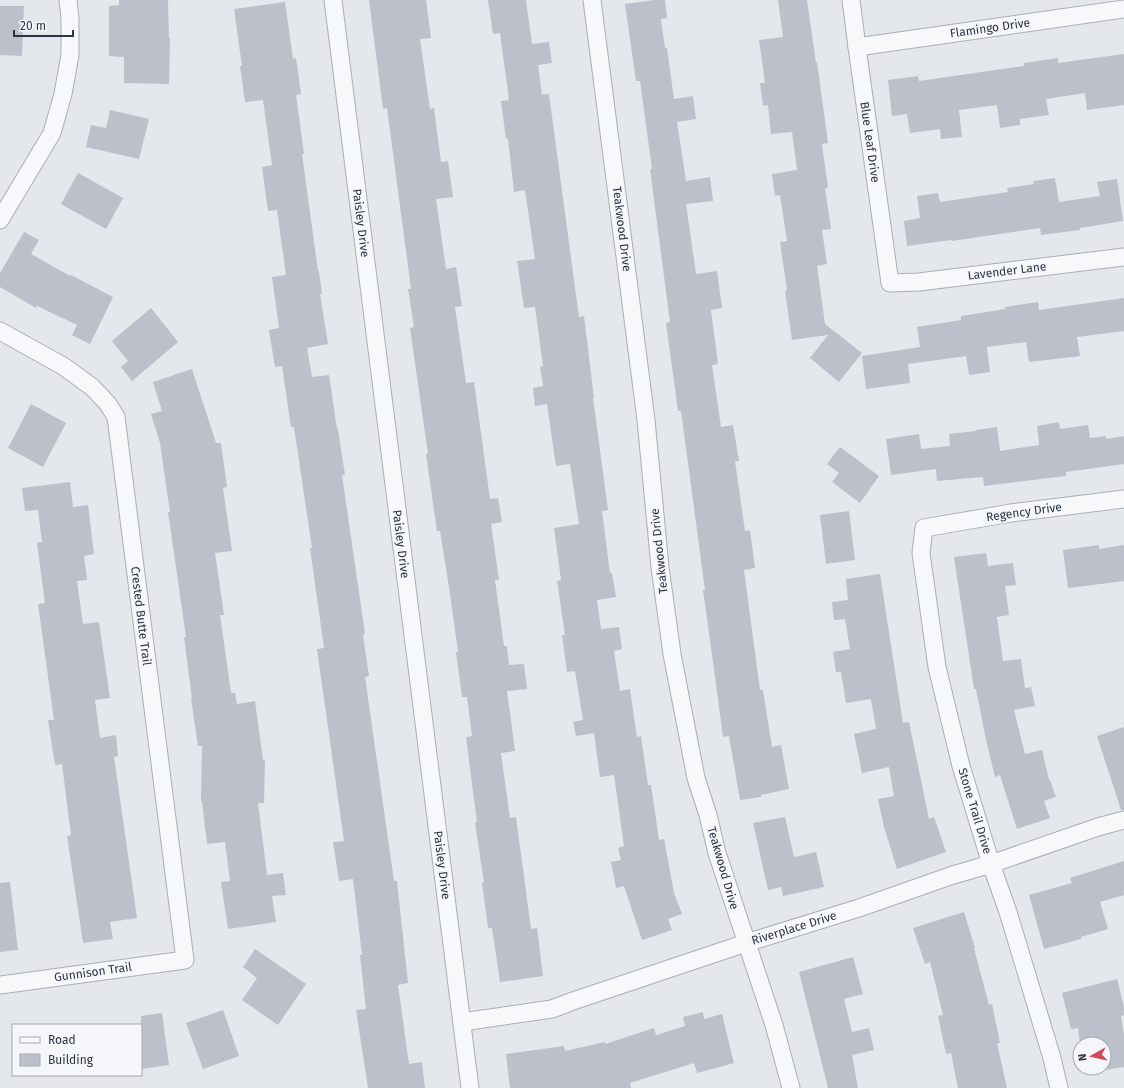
<svg xmlns="http://www.w3.org/2000/svg" width="1124" height="1088" font-family="'Fira Sans',sans-serif">
<style>
.building{fill:#bbc0ca}
.lines{fill:none;stroke-linecap:round;stroke-linejoin:round}
.street-casing{stroke:#a9aeb7;stroke-width:19}
.street{stroke:#f7f8fa;stroke-width:17}
.labels{text-anchor:middle;dominant-baseline:central;stroke-width:3;stroke-linejoin:round;paint-order:stroke}
.street-label{font-size:12px;fill:#2b3445;stroke:#f4f6f9}
</style>
<rect width="100%" height="100%" fill="#e4e7ec"/>
<!-- building -->
<g class="building">
<path d="M 119,0 L 168,0 L 169,38 L 170,38 L 169,84 L 124,83 L 124,57 L 109,56 L 109,6 L 119,5 Z"/>
<path d="M 369,0 L 426,0 L 431,38 L 420,39 L 430,109 L 434,108 L 441,162 L 448,161 L 453,197 L 436,199 L 446,269 L 456,267 L 462,306 L 455,307 L 466,383 L 474,382 L 490,499 L 498,498 L 502,522 L 491,524 L 499,580 L 495,580 L 504,646 L 507,646 L 509,665 L 524,664 L 527,689 L 507,691 L 515,751 L 501,753 L 510,818 L 516,817 L 531,929 L 537,928 L 543,976 L 500,982 L 492,928 L 488,928 L 482,883 L 484,883 L 475,822 L 477,822 L 466,737 L 472,736 L 467,697 L 462,697 L 456,652 L 458,652 L 449,587 L 440,531 L 437,531 L 426,454 L 428,454 L 410,328 L 414,327 L 408,289 L 411,289 L 387,108 L 383,109 Z"/>
<path d="M 488,0 L 526,0 L 532,44 L 549,42 L 552,63 L 538,65 L 542,95 L 549,94 L 579,317 L 584,316 L 594,398 L 593,398 L 608,510 L 602,511 L 610,573 L 612,573 L 616,597 L 597,600 L 601,629 L 619,627 L 622,649 L 614,651 L 620,691 L 630,689 L 637,737 L 641,736 L 648,785 L 651,785 L 659,840 L 664,839 L 674,893 L 682,914 L 668,919 L 672,930 L 642,940 L 624,886 L 616,888 L 611,862 L 621,860 L 618,848 L 624,846 L 614,775 L 600,777 L 594,733 L 576,736 L 573,722 L 583,720 L 575,671 L 567,672 L 562,635 L 565,635 L 557,581 L 561,580 L 554,528 L 579,524 L 570,464 L 556,466 L 547,404 L 535,406 L 533,388 L 543,386 L 540,367 L 543,366 L 535,307 L 524,308 L 517,261 L 535,259 L 525,190 L 514,192 L 508,139 L 506,139 L 501,101 L 509,100 L 500,33 L 493,34 Z"/>
<path d="M 655,0 L 665,0 L 667,18 L 661,19 L 665,48 L 667,48 L 674,99 L 693,96 L 696,119 L 677,122 L 686,181 L 710,177 L 713,201 L 686,204 L 696,274 L 717,271 L 722,308 L 711,310 L 718,364 L 712,365 L 721,427 L 733,425 L 739,461 L 735,461 L 745,531 L 750,530 L 755,568 L 744,570 L 760,690 L 763,690 L 772,747 L 781,745 L 789,789 L 761,795 L 761,797 L 740,800 L 729,736 L 723,737 L 710,640 L 703,590 L 705,590 L 690,478 L 681,411 L 678,411 L 666,323 L 670,322 L 650,169 L 652,169 L 640,81 L 636,81 L 625,4 Z"/>
<path d="M 778,0 L 807,0 L 816,63 L 817,62 L 828,143 L 822,144 L 828,188 L 825,188 L 831,229 L 822,230 L 827,264 L 817,266 L 825,324 L 862,353 L 839,382 L 810,358 L 828,335 L 792,340 L 785,291 L 787,290 L 780,242 L 787,241 L 780,195 L 775,196 L 772,174 L 797,170 L 792,132 L 771,134 L 768,105 L 763,106 L 760,83 L 765,83 L 759,40 L 783,37 Z"/>
<path d="M 285,2 L 293,59 L 296,58 L 301,94 L 296,95 L 304,154 L 302,154 L 318,271 L 319,271 L 322,294 L 320,294 L 328,344 L 307,348 L 312,377 L 329,375 L 337,429 L 338,429 L 345,475 L 342,475 L 365,634 L 363,635 L 369,676 L 365,677 L 394,881 L 397,881 L 408,983 L 398,985 L 409,1064 L 422,1062 L 425,1088 L 368,1088 L 356,1010 L 366,1009 L 360,955 L 362,955 L 353,879 L 339,881 L 333,842 L 344,841 L 317,649 L 324,648 L 310,548 L 312,548 L 294,427 L 291,427 L 282,366 L 275,367 L 269,330 L 279,328 L 272,277 L 286,275 L 277,210 L 268,211 L 262,167 L 272,165 L 263,100 L 245,102 L 240,66 L 242,66 L 234,9 Z"/>
<path d="M 0,6 L 24,6 L 22,56 L 0,55 Z"/>
<path d="M 1124,54 L 1124,105 L 1087,110 L 1085,93 L 1046,99 L 1049,115 L 1020,119 L 1020,125 L 1000,128 L 997,105 L 959,110 L 962,137 L 941,139 L 940,129 L 910,133 L 907,114 L 892,116 L 888,80 L 918,76 L 919,81 L 1024,66 L 1024,63 L 1058,58 L 1058,63 Z"/>
<path d="M 110,110 L 149,119 L 139,159 L 86,147 L 91,125 L 106,128 Z"/>
<path d="M 78,173 L 123,198 L 106,229 L 61,204 Z"/>
<path d="M 1055,178 L 1059,202 L 1100,196 L 1097,182 L 1117,179 L 1123,221 L 1080,228 L 1080,230 L 1041,235 L 1040,228 L 952,241 L 951,240 L 907,246 L 904,221 L 920,218 L 917,196 L 938,193 L 940,202 L 1008,192 L 1007,188 L 1034,184 L 1033,181 Z"/>
<path d="M 24,232 L 39,240 L 31,254 L 70,276 L 71,275 L 113,297 L 90,344 L 72,335 L 77,325 L 37,306 L 36,308 L 0,287 L 0,273 Z"/>
<path d="M 1124,298 L 1124,331 L 1077,337 L 1080,356 L 1029,362 L 1026,342 L 987,347 L 990,372 L 969,375 L 966,356 L 908,364 L 910,383 L 866,389 L 862,356 L 920,347 L 917,327 L 961,320 L 961,316 L 1006,309 L 1005,307 L 1038,302 L 1039,310 Z"/>
<path d="M 151,308 L 178,342 L 132,381 L 121,367 L 128,361 L 112,341 Z"/>
<path d="M 192,369 L 216,443 L 221,443 L 227,487 L 223,488 L 232,551 L 215,553 L 224,615 L 220,615 L 231,693 L 235,693 L 237,704 L 255,701 L 263,760 L 265,760 L 264,803 L 258,803 L 267,875 L 283,873 L 286,895 L 272,896 L 276,922 L 228,929 L 221,882 L 230,881 L 225,842 L 207,844 L 202,802 L 201,801 L 202,746 L 198,746 L 191,699 L 192,699 L 184,637 L 186,637 L 168,512 L 170,512 L 160,443 L 151,414 L 162,411 L 153,382 Z"/>
<path d="M 31,404 L 66,423 L 43,467 L 8,448 Z"/>
<path d="M 1059,422 L 1060,429 L 1088,425 L 1090,438 L 1106,436 L 1106,439 L 1124,436 L 1124,464 L 1066,472 L 1066,476 L 984,486 L 983,477 L 937,481 L 936,469 L 891,475 L 886,439 L 919,434 L 921,449 L 950,446 L 949,434 L 976,431 L 976,430 L 997,427 L 1000,451 L 1039,445 L 1037,426 Z"/>
<path d="M 840,447 L 879,476 L 860,503 L 832,482 L 839,473 L 827,464 Z"/>
<path d="M 70,482 L 73,507 L 88,505 L 94,554 L 84,556 L 87,580 L 77,581 L 83,624 L 99,622 L 110,698 L 95,700 L 100,738 L 116,735 L 118,756 L 114,757 L 137,918 L 110,922 L 113,939 L 83,943 L 67,836 L 71,835 L 62,764 L 55,765 L 48,720 L 54,720 L 38,604 L 45,603 L 37,543 L 42,542 L 38,510 L 25,511 L 22,488 Z"/>
<path d="M 849,511 L 855,560 L 826,564 L 820,515 Z"/>
<path d="M 1099,545 L 1099,549 L 1124,545 L 1124,581 L 1068,588 L 1063,550 Z"/>
<path d="M 986,553 L 988,566 L 1013,563 L 1016,585 L 1005,586 L 1009,615 L 997,617 L 1003,661 L 1021,659 L 1025,688 L 1031,687 L 1035,706 L 1014,710 L 1025,754 L 1042,750 L 1049,780 L 1050,780 L 1056,797 L 1044,801 L 1050,818 L 1017,829 L 1000,775 L 995,777 L 986,740 L 976,689 L 974,689 L 954,557 Z"/>
<path d="M 880,574 L 903,723 L 909,722 L 929,819 L 934,817 L 946,852 L 897,869 L 884,827 L 878,799 L 894,796 L 889,767 L 862,773 L 854,734 L 876,729 L 871,699 L 846,703 L 841,672 L 836,672 L 833,652 L 850,649 L 845,619 L 834,620 L 832,602 L 848,600 L 846,579 Z"/>
<path d="M 1124,727 L 1124,810 L 1121,810 L 1097,736 Z"/>
<path d="M 785,817 L 794,857 L 816,852 L 824,887 L 783,896 L 781,887 L 768,890 L 753,823 Z"/>
<path d="M 1124,861 L 1124,895 L 1100,902 L 1108,929 L 1081,937 L 1081,939 L 1044,949 L 1029,895 L 1072,883 L 1070,878 Z"/>
<path d="M 10,882 L 18,950 L 0,952 L 0,883 Z"/>
<path d="M 964,912 L 975,948 L 974,948 L 989,1005 L 992,1004 L 1000,1043 L 997,1043 L 1007,1088 L 958,1088 L 951,1053 L 946,1054 L 938,1016 L 943,1015 L 930,962 L 925,964 L 913,928 Z"/>
<path d="M 255,949 L 306,984 L 278,1025 L 242,1000 L 257,978 L 243,967 Z"/>
<path d="M 853,957 L 863,994 L 844,999 L 852,1032 L 869,1028 L 874,1050 L 852,1055 L 858,1088 L 828,1088 L 799,972 Z"/>
<path d="M 1117,979 L 1124,1007 L 1124,1015 L 1121,1016 L 1124,1035 L 1124,1067 L 1084,1073 L 1084,1068 L 1104,1068 L 1104,1044 L 1080,1044 L 1078,1028 L 1071,1029 L 1062,993 Z"/>
<path d="M 223,1010 L 239,1056 L 203,1069 L 186,1023 Z"/>
<path d="M 703,1012 L 704,1019 L 722,1014 L 734,1063 L 697,1073 L 694,1063 L 630,1083 L 631,1088 L 510,1088 L 506,1054 L 564,1046 L 565,1051 L 605,1042 L 605,1044 L 654,1028 L 656,1035 L 685,1026 L 683,1017 Z"/>
<path d="M 162,1013 L 169,1065 L 141,1069 L 141,1016 Z"/>
</g>
<g class="lines">
<!-- street casing -->
<g class="street-casing">
<g id="street">
<path d="M 333,0 L 470,1088"/>
<path d="M 592,0 L 646,420 L 660,567 L 672,654 L 696,778 L 708,815 L 717,853 L 774,1025 L 791,1088"/>
<path d="M 851,0 L 857,47 L 890,283 L 919,282 L 1124,257"/>
<path d="M 857,47 L 1124,9"/>
<path d="M 0,220 L 52,133 L 63,94 L 70,55 L 70,18 L 68,0"/>
<path d="M 0,331 L 63,366 L 92,387 L 108,404 L 116,417 L 185,960 L 0,985"/>
<path d="M 462,1022 L 552,1009 L 573,1001 L 746,943 L 859,908 L 953,875 L 991,864 L 1098,827 L 1124,820"/>
<path d="M 1059,1088 L 1052,1058 L 1008,912 L 991,864 L 961,766 L 937,667 L 921,553 L 924,528 L 1011,513 L 1124,499"/>
</g>
</g>
<!-- street -->
<use href="#street" class="street"/>
</g>
<g class="labels">
<!-- street labels -->
<g class="street-label">
<text transform="translate(990 28) rotate(-8)">Flamingo Drive</text>
<text transform="translate(870 142) rotate(82)">Blue Leaf Drive</text>
<text transform="translate(361 223) rotate(83)">Paisley Drive</text>
<text transform="translate(622 229) rotate(83)">Teakwood Drive</text>
<text transform="translate(1007 271) rotate(-7)">Lavender Lane</text>
<text transform="translate(1024 512) rotate(-8)">Regency Drive</text>
<text transform="translate(401 544) rotate(83)">Paisley Drive</text>
<text transform="translate(659 551) rotate(-96)">Teakwood Drive</text>
<text transform="translate(141 616) rotate(83)">Crested Butte Trail</text>
<text transform="translate(975 811) rotate(73)">Stone Trail Drive</text>
<text transform="translate(442 865) rotate(83)">Paisley Drive</text>
<text transform="translate(723 868) rotate(74)">Teakwood Drive</text>
<text transform="translate(794 928) rotate(-17)">Riverplace Drive</text>
<text transform="translate(93 972) rotate(-8)">Gunnison Trail</text>
</g>
</g>
<!-- legend -->
<rect x="12" y="1024" width="130" height="52" fill="#f4f6f9" stroke="#a4a8b1"/>
<rect x="20" y="1037" width="20" height="6" fill="#f7f8fa" stroke="#a4a8b1"/>
<text x="48" y="1044" font-size="12" fill="#2b3445">Road</text>
<rect x="20" y="1054" width="20" height="12" fill="#bbc0ca" stroke="#a4a8b1"/>
<text x="48" y="1064" font-size="12" fill="#2b3445">Building</text>
<!-- north arrow -->
<g transform="translate(1092 1056) rotate(262)"><circle r="19" fill="#f4f6f9" stroke="#a4a8b1"/>
<path d="M0-3L7 15L0 10L-7 15Z" fill="#d1495b"/>
<text y="-6" font-size="11" font-weight="bold" text-anchor="middle" fill="#2b3445">N</text>
</g>
<!-- scale -->
<path d="M14 30v6h59v-6" fill="none" stroke="#2b3445" stroke-width="2"/>
<text x="20" y="30" font-size="12" fill="#2b3445" stroke="#f4f6f9" stroke-width="3" paint-order="stroke">20 m</text>
</svg>
